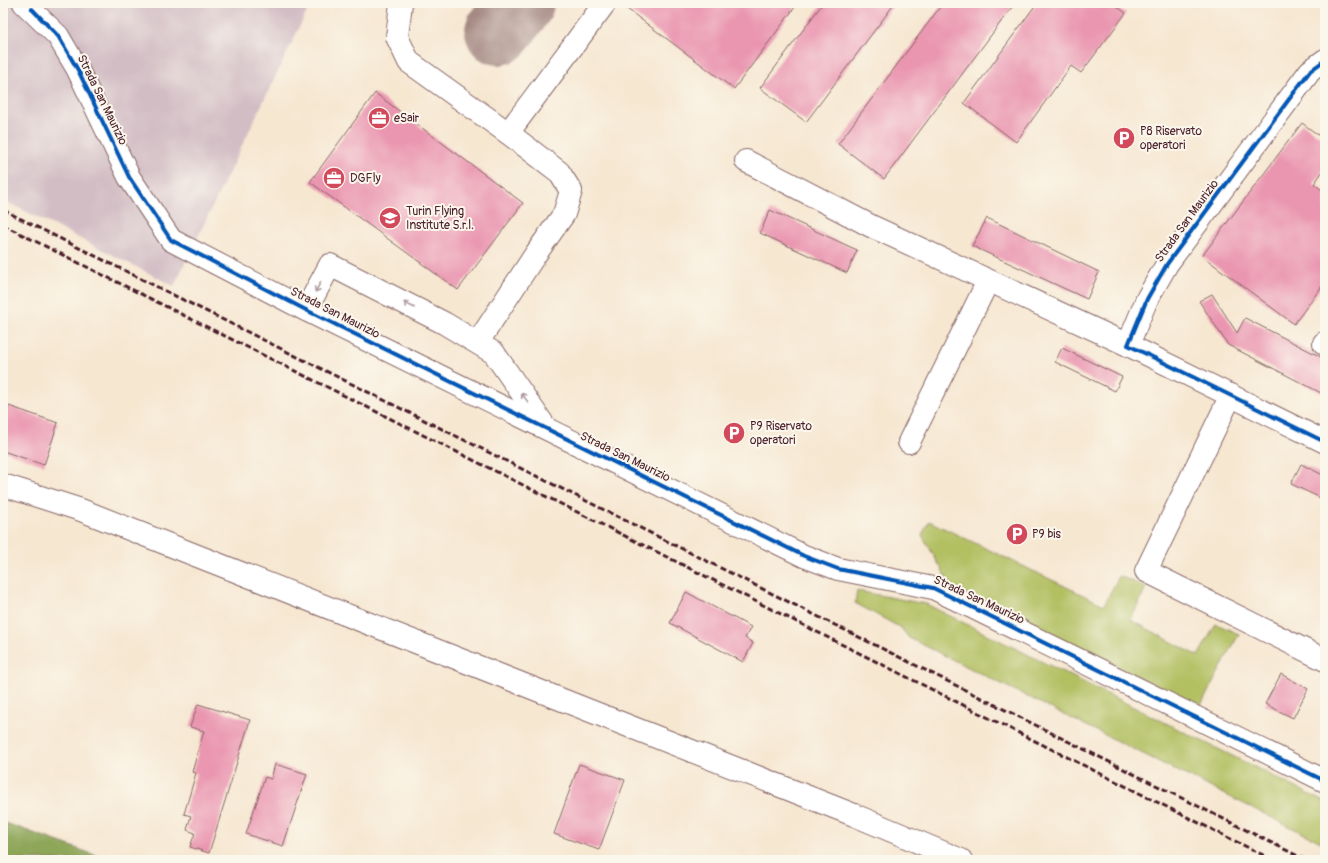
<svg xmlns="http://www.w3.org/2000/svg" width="1328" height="863" font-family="Pangolin,sans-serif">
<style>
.industrial{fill:#d2bdc5}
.green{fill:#b2c062;stroke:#7e7046}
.forest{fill:#8da658;stroke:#6c6242}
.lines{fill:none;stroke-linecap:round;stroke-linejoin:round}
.taxiway{stroke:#a0837e;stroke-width:68}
.building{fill:#ea96b1}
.minor-casing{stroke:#866565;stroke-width:24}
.major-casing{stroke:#866565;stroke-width:24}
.minor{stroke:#fff;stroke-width:22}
.major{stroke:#fff;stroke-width:22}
.rail{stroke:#4a1f2b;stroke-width:3;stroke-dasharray:6 3;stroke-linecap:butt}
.cycleway-casing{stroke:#fbf7ec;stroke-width:6}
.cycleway{stroke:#0057b8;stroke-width:4}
.oneway{stroke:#ae9aa0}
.labels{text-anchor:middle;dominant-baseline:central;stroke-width:4;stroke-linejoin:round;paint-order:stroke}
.street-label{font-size:12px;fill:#4a1f2b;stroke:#fbf7ec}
.poi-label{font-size:12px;fill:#4a1f2b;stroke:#fbf7ec;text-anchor:start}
</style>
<rect width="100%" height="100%" fill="#fbf7ec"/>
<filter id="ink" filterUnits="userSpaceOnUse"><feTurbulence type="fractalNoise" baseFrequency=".025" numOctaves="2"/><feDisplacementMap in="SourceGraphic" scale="8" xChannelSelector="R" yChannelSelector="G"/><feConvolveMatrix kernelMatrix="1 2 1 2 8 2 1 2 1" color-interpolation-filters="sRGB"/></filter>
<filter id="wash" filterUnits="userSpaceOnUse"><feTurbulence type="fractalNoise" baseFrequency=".012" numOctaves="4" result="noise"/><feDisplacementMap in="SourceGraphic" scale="16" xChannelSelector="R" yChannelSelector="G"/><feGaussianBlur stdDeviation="0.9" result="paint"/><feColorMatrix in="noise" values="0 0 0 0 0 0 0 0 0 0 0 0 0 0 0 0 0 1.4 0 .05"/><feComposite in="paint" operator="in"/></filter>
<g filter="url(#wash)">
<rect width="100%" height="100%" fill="#f6e7d1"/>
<!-- industrial -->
<path class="industrial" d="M 3,3 L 311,3 L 174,286 L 3,200 Z"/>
<!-- green -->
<g class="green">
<path d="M 929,521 L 1104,605 L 1119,576 L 1146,587 L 1131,620 L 1198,656 L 1216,624 L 1239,634 L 1200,707 L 951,586 L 922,535 Z"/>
<path d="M 857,591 L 926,604 L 1325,802 L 1325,844 L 909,638 L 901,628 L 855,603 Z"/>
</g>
<!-- forest -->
<path class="forest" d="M 3,822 L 109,860 L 3,860 Z"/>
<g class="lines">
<!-- taxiway -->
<path class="taxiway" d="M 499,31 L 520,3"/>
</g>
<g id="blocks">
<!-- building -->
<g class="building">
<path d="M 625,3 L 798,3 L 734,89 L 623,6 Z"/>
<path d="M 823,3 L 895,3 L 806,122 L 760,88 Z"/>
<path d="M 943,3 L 1015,3 L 884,179 L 838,144 Z"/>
<path d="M 1037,3 L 1119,3 L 1116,6 L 1126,13 L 1081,73 L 1071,66 L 1016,142 L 964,103 Z"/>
<path d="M 375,93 L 523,203 L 458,290 L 310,182 Z"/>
<path d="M 1302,123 L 1325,140 L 1325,168 L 1314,184 L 1325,192 L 1325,282 L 1294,324 L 1202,256 Z"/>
<path d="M 770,210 L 857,250 L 847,273 L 760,233 Z"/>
<path d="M 987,218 L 1099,272 L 1087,299 L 972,246 Z"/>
<path d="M 1212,294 L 1237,333 L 1245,318 L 1325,359 L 1325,395 L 1228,345 L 1199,301 Z"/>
<path d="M 1062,348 L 1122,377 L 1115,391 L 1055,362 Z"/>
<path d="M 3,404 L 58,423 L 44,465 L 3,451 Z"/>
<path d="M 1301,464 L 1325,476 L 1325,500 L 1291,484 Z"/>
<path d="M 686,592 L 751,627 L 745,638 L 753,643 L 743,662 L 670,623 Z"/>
<path d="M 1281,674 L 1308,689 L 1293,718 L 1265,704 Z"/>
<path d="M 198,704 L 250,720 L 209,853 L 190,847 L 195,833 L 187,830 L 191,816 L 184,814 L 196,773 L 192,772 L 204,731 L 190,727 Z"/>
<path d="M 275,764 L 307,774 L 283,846 L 246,834 L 265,777 L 271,779 Z"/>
<path d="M 579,764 L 625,780 L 599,850 L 554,834 Z"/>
</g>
</g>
</g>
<g filter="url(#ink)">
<use href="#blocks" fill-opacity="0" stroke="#866565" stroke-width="1"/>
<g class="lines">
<!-- minor casing -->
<g class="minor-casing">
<g id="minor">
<path d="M 24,3 L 58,36 L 78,70 L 129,177 L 171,240 L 306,310 L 804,556 L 838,569 L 933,588 L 1325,781"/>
<path d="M 401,3 L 397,37 L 409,62 L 508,133 L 605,3"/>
<path d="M 746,161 L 871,226 L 1128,345 L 1325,442"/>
<path d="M 306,310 L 330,265 L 444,323 L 494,353 L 546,428"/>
<path d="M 478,342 L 535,255 L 564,214 L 571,191 L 559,172 L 508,133"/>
<path d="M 1324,343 L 1325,344"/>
<path d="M 1128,345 L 1147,299 L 1167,264 L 1310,71 L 1325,60"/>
<path d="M 1231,395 L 1146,571 L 1325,660"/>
<path d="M 909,442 L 988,281"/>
</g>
</g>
<!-- major casing -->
<g class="major-casing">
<path id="major" d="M 3,485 L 81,510 L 854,815 L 961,860"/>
</g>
<!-- minor -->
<use href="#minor" class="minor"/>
<!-- major -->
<use href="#major" class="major"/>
<!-- rail -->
<g class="rail">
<path d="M 3,210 L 1306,860"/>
<path d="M 3,225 L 1273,860"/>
</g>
<!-- cycleway casing -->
<g class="cycleway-casing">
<g id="cycleway">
<path d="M 32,9 L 58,36 L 78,70 L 129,177 L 171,240 L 306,310 L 804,556 L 838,569 L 933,588 L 1325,781"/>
<path d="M 1325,60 L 1310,71 L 1167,264 L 1147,299 L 1128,345 L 1325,442"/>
</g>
</g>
<!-- cycleway -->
<use href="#cycleway" class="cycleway"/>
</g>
<!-- one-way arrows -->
<defs><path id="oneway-shaft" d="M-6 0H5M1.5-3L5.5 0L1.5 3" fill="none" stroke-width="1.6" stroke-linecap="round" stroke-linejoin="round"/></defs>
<g class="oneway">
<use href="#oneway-shaft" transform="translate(318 287) rotate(118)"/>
<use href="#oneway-shaft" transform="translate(409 305) rotate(-153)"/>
<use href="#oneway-shaft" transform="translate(525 398) rotate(-126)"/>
</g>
</g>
<!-- icons -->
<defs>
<g id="office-disc" transform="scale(1.15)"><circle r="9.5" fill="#d1495b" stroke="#fbf7ec"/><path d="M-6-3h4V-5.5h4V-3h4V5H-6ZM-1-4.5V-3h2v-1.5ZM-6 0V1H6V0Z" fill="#fff"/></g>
<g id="parking-disc" transform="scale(1.15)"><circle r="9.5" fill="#d1495b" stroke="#fbf7ec"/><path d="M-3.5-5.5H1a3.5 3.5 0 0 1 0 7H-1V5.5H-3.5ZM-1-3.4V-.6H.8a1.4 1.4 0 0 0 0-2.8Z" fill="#fff"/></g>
<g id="school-disc" transform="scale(1.15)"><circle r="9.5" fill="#d1495b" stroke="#fbf7ec"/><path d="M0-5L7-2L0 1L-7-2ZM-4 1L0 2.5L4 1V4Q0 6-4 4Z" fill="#fff"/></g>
</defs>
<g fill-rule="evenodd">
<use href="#office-disc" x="379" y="118"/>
<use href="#parking-disc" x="1124" y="138"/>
<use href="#office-disc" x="334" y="178"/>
<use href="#school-disc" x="390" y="218"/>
<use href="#parking-disc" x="734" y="433"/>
<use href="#parking-disc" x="1017" y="534"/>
</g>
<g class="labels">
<!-- street labels -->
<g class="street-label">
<text transform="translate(102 100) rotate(64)">Strada San Maurizio</text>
<text transform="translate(1187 221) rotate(-54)">Strada San Maurizio</text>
<text transform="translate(335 313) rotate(27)">Strada San Maurizio</text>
<text transform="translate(625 457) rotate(26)">Strada San Maurizio</text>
<text transform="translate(979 600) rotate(25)">Strada San Maurizio</text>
</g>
<!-- poi labels -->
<g class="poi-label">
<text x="394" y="118">eSair</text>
<text x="1140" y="131">P8 Riservato<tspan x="1140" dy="14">operatori</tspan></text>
<text x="350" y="178">DGFly</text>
<text x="406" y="211">Turin Flying<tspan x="406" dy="14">Institute S.r.l.</tspan></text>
<text x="750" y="426">P9 Riservato<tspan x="750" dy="14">operatori</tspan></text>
<text x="1032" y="534">P9 bis</text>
</g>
</g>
<!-- margin -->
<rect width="1328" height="863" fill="none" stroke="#fbf7ec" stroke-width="16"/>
</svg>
